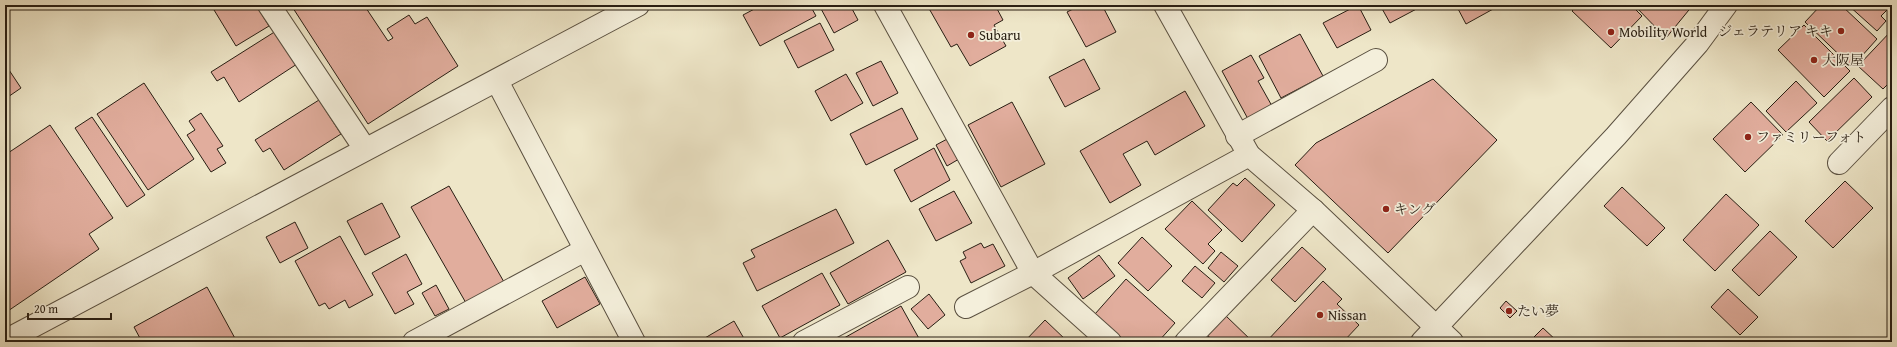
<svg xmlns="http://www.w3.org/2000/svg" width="1897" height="347" font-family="'Gentium Book Plus','Noto Serif JP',serif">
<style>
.building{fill:#e1ad9d;stroke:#281e13}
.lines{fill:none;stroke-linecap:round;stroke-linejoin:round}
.minor-casing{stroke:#5a5040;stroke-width:24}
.tertiary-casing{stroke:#5a5040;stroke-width:24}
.minor{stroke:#f4efdb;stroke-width:22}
.tertiary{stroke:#f4efdb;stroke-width:22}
.poi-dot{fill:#8f2418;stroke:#f4efdb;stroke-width:1.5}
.labels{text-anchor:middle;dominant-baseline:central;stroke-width:3.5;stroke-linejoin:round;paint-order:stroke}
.poi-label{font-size:14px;fill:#281e13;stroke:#f4efdb;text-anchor:start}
</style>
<rect width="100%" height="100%" fill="#eee6c8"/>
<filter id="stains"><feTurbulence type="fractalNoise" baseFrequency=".005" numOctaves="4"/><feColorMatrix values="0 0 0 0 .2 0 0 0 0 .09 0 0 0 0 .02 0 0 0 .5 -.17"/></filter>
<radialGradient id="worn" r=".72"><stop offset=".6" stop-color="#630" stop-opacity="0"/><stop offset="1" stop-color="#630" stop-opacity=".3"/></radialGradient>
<!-- building -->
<g class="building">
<path d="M 211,5 L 256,5 L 269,26 L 236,46 Z"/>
<path d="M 291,5 L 364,5 L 388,41 L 393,38 L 387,29 L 409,15 L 415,24 L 427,17 L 458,66 L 368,124 Z"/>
<path d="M 762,5 L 810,5 L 816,16 L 760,46 L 743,15 Z"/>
<path d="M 819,5 L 850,5 L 858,20 L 834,33 Z"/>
<path d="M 927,5 L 995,5 L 1003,20 L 994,25 L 1006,46 L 970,66 L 957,44 L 951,47 Z"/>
<path d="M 1081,5 L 1102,5 L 1116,32 L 1086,47 L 1067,12 Z"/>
<path d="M 1358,5 L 1371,30 L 1337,48 L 1323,23 Z"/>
<path d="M 1380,5 L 1424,5 L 1390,23 Z"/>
<path d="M 1456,5 L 1494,5 L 1495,8 L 1466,24 Z"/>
<path d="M 1578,5 L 1631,5 L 1642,16 L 1611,48 L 1572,11 Z"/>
<path d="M 1634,5 L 1693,5 L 1666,38 Z"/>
<path d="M 1821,5 L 1841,5 L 1877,39 L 1852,67 L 1805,22 Z"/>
<path d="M 1848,5 L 1886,5 L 1889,8 L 1881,16 L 1886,21 L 1877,31 Z"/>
<path d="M 820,23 L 834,50 L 798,68 L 784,41 Z"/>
<path d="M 1804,25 L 1850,71 L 1824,97 L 1778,50 Z"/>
<path d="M 1892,30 L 1892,80 L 1883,89 L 1858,66 Z"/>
<path d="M 276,31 L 297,64 L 239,102 L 224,77 L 217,81 L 211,72 Z"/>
<path d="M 1300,34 L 1323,76 L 1281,98 L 1259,56 Z"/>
<path d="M 1251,55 L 1264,78 L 1258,81 L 1272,106 L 1248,119 L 1222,71 Z"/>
<path d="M 1084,59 L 1100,89 L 1065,107 L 1049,77 Z"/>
<path d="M 881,61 L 898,93 L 873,106 L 856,73 Z"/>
<path d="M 5,64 L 21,88 L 5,99 Z"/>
<path d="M 846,74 L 863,103 L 831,121 L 815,91 Z"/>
<path d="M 1854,78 L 1872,97 L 1827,141 L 1809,122 Z"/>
<path d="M 1433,79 L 1497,140 L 1388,253 L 1295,165 L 1316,143 Z"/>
<path d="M 1796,81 L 1817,103 L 1786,132 L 1766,111 Z"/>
<path d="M 144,83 L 194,159 L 148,190 L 97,114 Z"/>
<path d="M 1185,91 L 1205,126 L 1155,155 L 1147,141 L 1123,154 L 1141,185 L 1110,203 L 1080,151 Z"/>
<path d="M 319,100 L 341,134 L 284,170 L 270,148 L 263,152 L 255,140 Z"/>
<path d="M 1012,102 L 1045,164 L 1001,187 L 968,125 Z"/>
<path d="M 1751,102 L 1783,135 L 1745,172 L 1713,139 Z"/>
<path d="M 902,108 L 918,139 L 866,165 L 850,134 Z"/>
<path d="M 201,113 L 223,146 L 217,149 L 226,163 L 211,172 L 187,135 L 195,130 L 189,121 Z"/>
<path d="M 92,117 L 145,195 L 127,207 L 75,128 Z"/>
<path d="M 50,125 L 113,218 L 89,234 L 99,249 L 5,313 L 5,155 Z"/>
<path d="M 949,138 L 959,159 L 947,166 L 936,145 Z"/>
<path d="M 934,148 L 950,180 L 911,202 L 894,170 Z"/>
<path d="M 1245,178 L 1275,205 L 1242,242 L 1208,210 L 1233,183 L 1237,186 Z"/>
<path d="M 1845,181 L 1873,208 L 1833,248 L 1805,221 Z"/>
<path d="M 449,186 L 504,282 L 466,303 L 411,207 Z"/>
<path d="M 1622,187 L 1665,228 L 1647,246 L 1604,206 Z"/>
<path d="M 954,191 L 972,223 L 936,241 L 919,209 Z"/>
<path d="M 1726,194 L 1759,225 L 1715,271 L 1683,240 Z"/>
<path d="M 1192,201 L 1222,230 L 1208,244 L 1215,251 L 1203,264 L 1165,229 Z"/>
<path d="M 382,203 L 400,237 L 365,255 L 347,221 Z"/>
<path d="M 836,209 L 854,243 L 757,291 L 743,263 L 755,257 L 751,250 Z"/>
<path d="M 295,222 L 308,248 L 280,263 L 266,237 Z"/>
<path d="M 1770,231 L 1797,257 L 1759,296 L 1732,270 Z"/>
<path d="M 340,236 L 373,295 L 349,308 L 345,300 L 329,309 L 325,303 L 319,306 L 295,261 Z"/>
<path d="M 1142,237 L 1172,266 L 1148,291 L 1118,263 Z"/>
<path d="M 888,240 L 906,272 L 848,304 L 830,273 Z"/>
<path d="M 981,243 L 984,248 L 993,244 L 1005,266 L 971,283 L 960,261 L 966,258 L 963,252 Z"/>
<path d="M 1302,247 L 1326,269 L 1295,302 L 1271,280 Z"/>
<path d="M 1221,252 L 1238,266 L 1224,282 L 1208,268 Z"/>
<path d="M 406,254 L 422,284 L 407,292 L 414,304 L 395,314 L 372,273 Z"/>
<path d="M 1099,255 L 1115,276 L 1083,299 L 1068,278 Z"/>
<path d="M 1195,266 L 1215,283 L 1202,298 L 1182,281 Z"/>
<path d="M 822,273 L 840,305 L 780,338 L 762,306 Z"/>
<path d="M 585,277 L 600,304 L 557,328 L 542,301 Z"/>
<path d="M 1126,279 L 1175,323 L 1158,342 L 1126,342 L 1095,314 Z"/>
<path d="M 1323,281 L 1342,299 L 1337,304 L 1359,325 L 1343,342 L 1266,342 Z"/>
<path d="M 436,285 L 449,309 L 435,316 L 422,293 Z"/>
<path d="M 207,287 L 237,342 L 142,342 L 134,327 Z"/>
<path d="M 1728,289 L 1758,317 L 1740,335 L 1711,307 Z"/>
<path d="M 929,294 L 945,315 L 928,329 L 911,309 Z"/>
<path d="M 1506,301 L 1517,311 L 1510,318 L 1500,308 Z"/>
<path d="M 901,306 L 921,342 L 837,342 Z"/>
<path d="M 1225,315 L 1253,342 L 1215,342 L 1207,335 Z"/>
<path d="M 1045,320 L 1067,341 L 1066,342 L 1024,342 Z"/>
<path d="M 734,321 L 746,342 L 698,342 Z"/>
<path d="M 1543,328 L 1558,342 L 1529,342 Z"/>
</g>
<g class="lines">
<!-- minor casing -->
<g class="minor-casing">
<g id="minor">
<path d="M 269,5 L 365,149"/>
<path d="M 885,5 L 1033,273 L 1110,342"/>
<path d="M 1165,5 L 1249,155 L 1313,210 L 1452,342"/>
<path d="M 497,81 L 634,342"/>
<path d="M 1237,136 L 1376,60"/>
<path d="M 1839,163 L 1892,108"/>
<path d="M 966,307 L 1033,273 L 1249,155"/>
<path d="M 414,342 L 585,250"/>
<path d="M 804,342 L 908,287"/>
<path d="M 1186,342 L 1313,210"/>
</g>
</g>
<!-- tertiary casing -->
<g class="tertiary-casing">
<g id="tertiary">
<path d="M 5,341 L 638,5"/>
<path d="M 1422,342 L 1616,136 L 1698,43 L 1726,5"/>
</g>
</g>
<!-- minor -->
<use href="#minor" class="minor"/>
<!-- tertiary -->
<use href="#tertiary" class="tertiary"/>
</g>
<!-- markers -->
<g class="poi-dot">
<circle cx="1841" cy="31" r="4"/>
<circle cx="1611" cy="32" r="4"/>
<circle cx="971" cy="35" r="4"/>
<circle cx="1814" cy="60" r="4"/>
<circle cx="1748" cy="137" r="4"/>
<circle cx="1386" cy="209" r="4"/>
<circle cx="1509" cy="311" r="4"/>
<circle cx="1320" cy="315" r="4"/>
</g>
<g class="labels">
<!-- poi labels -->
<g class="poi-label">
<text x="1833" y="31" text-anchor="end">ジェラテリア キキ</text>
<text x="1619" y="32">Mobility World</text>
<text x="979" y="35">Subaru</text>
<text x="1822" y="60">大阪屋</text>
<text x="1756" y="137">ファミリーフォト</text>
<text x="1394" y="209">キング</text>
<text x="1517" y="311">たい夢</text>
<text x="1328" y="315">Nissan</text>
</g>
</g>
<!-- margin -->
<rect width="1897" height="347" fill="none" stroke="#eee6c8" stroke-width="20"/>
<rect x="6" y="6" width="1885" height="335" fill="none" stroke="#281e13" stroke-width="2"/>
<rect x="10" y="10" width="1877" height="327" fill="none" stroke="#281e13"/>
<!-- scale -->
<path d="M28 313v6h83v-6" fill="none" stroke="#281e13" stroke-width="2"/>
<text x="34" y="313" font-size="12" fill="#281e13" stroke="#f4efdb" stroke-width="3" paint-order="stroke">20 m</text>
<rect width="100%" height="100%" filter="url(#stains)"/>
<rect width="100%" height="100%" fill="url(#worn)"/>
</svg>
